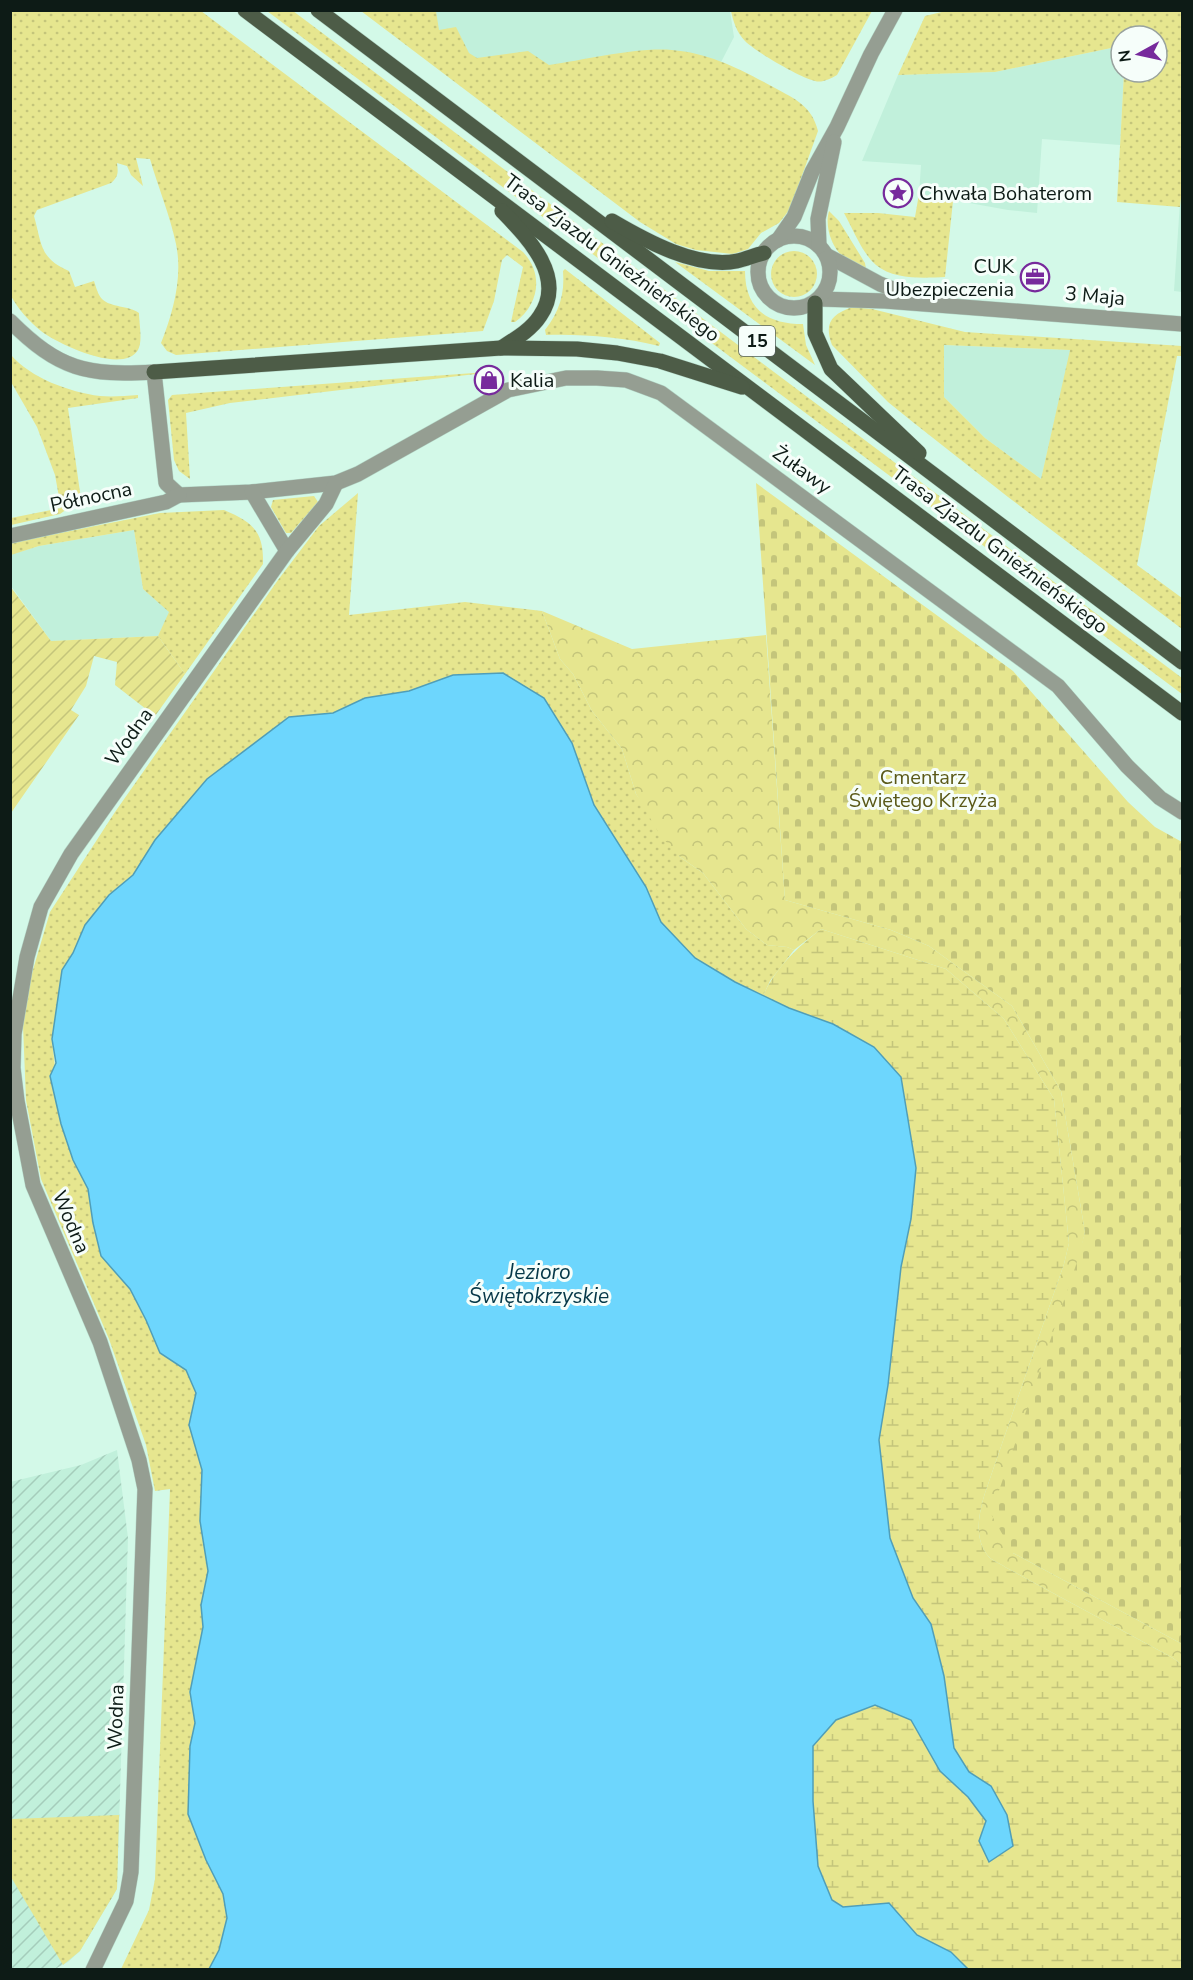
<svg xmlns="http://www.w3.org/2000/svg" width="1193" height="1980" font-family="'Nunito Sans',sans-serif">
<style>
.built{fill:#c1f0db}
.industrial{fill:url(#industrial-furrows)}
.grass{fill:url(#grass-dots);fill-rule:evenodd}
.forest{fill:url(#forest-crowns)}
.wetland{fill:url(#wetland-marsh)}
.cemetery{fill:url(#cemetery-stones)}
.garden{fill:url(#garden-furrows)}
.water{fill:#6dd6fd;stroke:#509eb8;stroke-width:1.5}
.lines{fill:none;stroke-linecap:round;stroke-linejoin:round}
.minor-casing{stroke:#b3d5c6;stroke-width:16}
.tertiary-casing{stroke:#b3d5c6;stroke-width:16}
.primary-casing{stroke:#b3d5c6;stroke-width:16}
.minor{stroke:#959e92;stroke-width:15}
.tertiary{stroke:#959e92;stroke-width:15}
.primary{stroke:#4d5c47;stroke-width:15}
.labels{text-anchor:middle;dominant-baseline:central;stroke-width:6;stroke-linejoin:round;paint-order:stroke}
.shield{fill:#f6fefa;stroke:#535f5a;stroke-width:1.5}
.shield-label{font-size:18px;font-weight:bold;fill:#0d1b16}
.poi-label{font-size:20px;fill:#0d1b16;stroke:#f6fefa;text-anchor:start}
.street-label{font-size:20px;fill:#0d1b16;stroke:#f6fefa}
.park-label{font-size:20px;fill:#5a5918;stroke:#f6fefa}
.water-label{font-size:21px;font-style:italic;fill:#063848;stroke:#f6fefa}
</style>
<defs>
<pattern id="industrial-furrows" width="10" height="10" patternUnits="userSpaceOnUse" patternTransform="scale(1.5)"><rect width="10" height="10" fill="#c1f0db"/><path d="M-1 1l2-2M0 10L10 0M9 11l2-2" fill="none" stroke="#a5cdbb"/></pattern>
<pattern id="grass-dots" width="8" height="8" patternUnits="userSpaceOnUse" patternTransform="scale(1.5)"><rect width="8" height="8" fill="#e6e68f"/><path d="M2 2h.1M6 6h.1" fill="none" stroke="#c4c57b" stroke-width="1.8" stroke-linecap="round"/></pattern>
<pattern id="forest-crowns" width="20" height="18" patternUnits="userSpaceOnUse" patternTransform="scale(1.5)"><rect width="20" height="18" fill="#e6e68f"/><path d="M2 6a3 3 0 1 1 6 0M12 15a3 3 0 1 1 6 0" fill="none" stroke="#c4c57b"/></pattern>
<pattern id="wetland-marsh" width="20" height="14" patternUnits="userSpaceOnUse" patternTransform="scale(1.5)"><rect width="20" height="14" fill="#e6e68f"/><path d="M1 5h8M5 5V1M11 12h8M15 12V8" fill="none" stroke="#c4c57b"/></pattern>
<pattern id="cemetery-stones" width="16" height="16" patternUnits="userSpaceOnUse" patternTransform="scale(1.5)"><rect width="16" height="16" fill="#e6e68f"/><path d="M2 7V4a2 2 0 0 1 4 0v3zM10 15v-3a2 2 0 0 1 4 0v3z" fill="#c4c57b"/></pattern>
<pattern id="garden-furrows" width="10" height="10" patternUnits="userSpaceOnUse" patternTransform="scale(1.5)"><rect width="10" height="10" fill="#e6e68f"/><path d="M-1 1l2-2M0 10L10 0M9 11l2-2" fill="none" stroke="#c4c57b"/></pattern>
</defs>
<rect width="100%" height="100%" fill="#d3f9e8"/>
<!-- built -->
<g class="built">
<path d="M 405,11 L 730,11 L 734,37 L 718,68 L 503,84 Z"/>
<path d="M 1121,46 L 1121,72 L 1124,72 L 1120,145 L 1042,139 L 1037,213 L 1008,210 L 919,194 L 921,165 L 862,161 L 898,75 L 995,72 Z"/>
<path d="M 1181,188 L 1182,188 L 1182,292 L 1174,291 Z"/>
<path d="M 944,345 L 1071,350 L 1041,479 L 985,438 L 944,397 Z"/>
<path d="M 134,530 L 143,589 L 170,612 L 158,636 L 51,641 L 11,586 L 10,555 L 39,546 Z"/>
</g>
<!-- industrial -->
<path class="industrial" d="M 117,1450 L 128,1538 L 117,1889 L 80,1951 L 68,1962 L 55,1969 L 11,1969 L 10,1482 L 81,1465 Z"/>
<!-- grass -->
<g class="grass">
<path d="M 950,10 L 1182,11 L 1182,188 L 1180,207 L 1117,202 L 1124,72 L 1157,72 L 1157,36 L 1121,36 L 1121,46 L 995,72 L 898,75 L 925,16 Z"/>
<path d="M 10,11 L 201,11 L 523,252 C 544,274 539,305 515,322 L 511,322 L 523,267 L 507,255 L 502,260 L 494,301 L 483,331 L 176,355 L 167,351 L 161,343 C 173,313 183,277 176,244 C 170,215 158,187 150,159 L 136,158 L 143,186 L 131,175 L 127,166 L 117,163 C 118,172 119,176 111,183 L 37,210 L 34,216 C 42,244 39,258 69,271 L 75,287 L 94,281 C 96,287 98,295 102,299 C 111,308 128,305 139,313 C 139,323 143,341 138,350 C 123,375 58,344 41,331 C 29,321 18,309 11,296 Z"/>
<path d="M 267,11 L 293,11 L 1182,678 L 1182,694 Z"/>
<path d="M 361,11 L 436,11 L 439,30 L 456,27 L 469,53 L 477,58 L 528,51 L 549,65 C 585,60 637,47 672,50 C 710,53 742,70 775,88 C 795,99 812,106 818,131 L 790,209 L 779,223 L 761,233 L 748,249 L 733,254 L 696,250 L 676,244 L 640,222 Z"/>
<path d="M 731,11 L 731,10 L 872,11 L 837,75 C 830,79 822,83 815,81 C 799,77 756,52 745,41 C 737,33 733,21 731,11 Z"/>
<path d="M 919,194 L 953,201 L 945,277 C 924,278 894,280 876,265 C 862,253 853,229 844,213 L 878,213 L 915,217 Z"/>
<path d="M 829,211 L 839,221 L 865,263 L 866,269 C 860,267 853,265 848,261 C 833,251 824,228 829,211 Z"/>
<circle cx="794" cy="274" r="23"/>
<path d="M 675,262 L 709,271 L 745,271 C 745,309 767,324 803,324 L 806,345 L 815,365 Z"/>
<path d="M 565,269 L 660,343 L 659,346 C 622,337 584,334 546,335 L 545,330 C 559,312 565,294 563,271 Z"/>
<path d="M 852,307 L 872,309 L 965,332 L 1182,346 L 1182,356 L 1177,356 L 1137,565 L 1182,598 L 1182,629 L 1008,497 L 914,423 L 888,402 L 832,345 C 824,323 831,315 852,307 ZM 944,345 L 1070,350 L 1041,479 L 985,438 L 944,397 Z"/>
<path d="M 11,355 C 31,378 69,392 100,396 C 112,397 125,396 138,395 L 138,398 L 68,408 L 81,499 L 60,514 L 11,525 L 11,518 L 61,508 L 55,475 L 37,427 L 11,382 Z"/>
<path d="M 501,371 L 230,403 L 186,413 L 190,479 L 179,471 L 174,460 L 168,400 L 172,395 Z"/>
<path d="M 358,493 L 349,615 L 465,602 L 542,611 L 560,659 L 573,674 L 592,711 L 622,749 L 636,794 L 680,857 L 703,873 L 746,929 L 767,945 L 787,947 L 794,950 L 770,981 L 763,996 L 735,982 L 695,958 L 661,922 L 646,887 L 594,805 L 585,783 L 453,675 L 409,691 L 365,698 L 333,713 L 291,717 L 155,840 L 133,875 L 109,895 L 85,925 L 73,953 L 62,970 L 52,1039 L 61,1124 L 73,1160 L 88,1189 L 93,1223 L 101,1256 L 130,1289 L 146,1320 L 160,1353 L 186,1369 L 196,1393 L 189,1425 L 202,1470 L 200,1521 L 208,1571 L 201,1605 L 203,1627 L 190,1692 L 195,1723 L 190,1746 L 188,1814 L 206,1860 L 223,1894 L 227,1918 L 219,1950 L 209,1969 L 121,1969 L 149,1910 L 155,1879 L 170,1489 L 155,1491 L 146,1445 L 109,1339 L 41,1179 L 26,1100 L 23,1025 L 30,980 L 50,912 L 115,812 L 278,580 L 319,526 Z"/>
<path d="M 314,496 L 318,502 L 291,533 L 286,533 L 271,507 L 273,500 Z"/>
<path d="M 224,510 C 253,522 264,532 263,564 L 185,674 L 158,636 L 169,612 L 143,589 L 134,530 L 39,546 L 11,555 L 10,543 L 160,513 Z"/>
<path d="M 119,1815 L 117,1889 L 80,1951 L 63,1965 L 11,1877 L 11,1819 Z"/>
</g>
<!-- forest -->
<path class="forest" d="M 542,611 L 632,649 L 766,635 L 785,900 L 891,930 L 929,946 L 1012,1006 L 1061,1091 L 1085,1232 L 1013,1553 L 1182,1644 L 1182,1665 L 1173,1658 L 1005,1567 C 1001,1564 993,1561 989,1557 C 973,1539 979,1513 985,1493 L 1064,1264 L 1069,1243 L 1054,1099 L 1004,1019 L 946,969 L 821,929 L 794,950 L 787,947 L 767,945 L 746,929 L 703,873 L 680,857 L 660,835 L 636,794 L 622,749 L 592,711 L 573,674 L 560,659 Z"/>
<!-- wetland -->
<path class="wetland" d="M 821,929 L 946,969 L 1004,1019 L 1054,1099 L 1069,1243 L 1064,1264 L 985,1493 C 979,1513 973,1539 989,1557 C 993,1561 1001,1564 1005,1567 L 1173,1658 L 1182,1665 L 1182,1969 L 968,1969 L 951,1952 L 917,1935 L 889,1903 L 843,1907 L 832,1901 L 818,1866 L 813,1801 L 813,1746 L 836,1720 L 875,1705 L 911,1720 L 940,1771 L 968,1797 L 986,1821 L 979,1841 L 1007,1815 L 991,1786 L 969,1772 L 954,1748 L 944,1676 L 931,1624 L 913,1598 L 890,1538 L 879,1440 L 888,1385 L 901,1267 L 911,1219 L 916,1168 L 901,1077 L 874,1047 L 833,1024 L 789,1008 L 763,996 C 776,967 797,948 821,929 Z"/>
<!-- cemetery -->
<path class="cemetery" d="M 756,483 L 1013,671 L 1128,802 L 1155,827 L 1182,842 L 1182,1644 L 1013,1553 L 991,1514 L 1076,1265 L 1085,1232 L 1061,1091 L 1012,1006 L 929,946 L 891,930 L 785,900 Z"/>
<!-- garden -->
<path class="garden" d="M 10,586 L 51,641 L 158,636 L 185,674 L 155,716 L 115,685 L 117,662 L 94,656 L 86,686 L 71,710 L 79,715 L 11,813 Z"/>
<!-- water -->
<path class="water" d="M 503,673 L 544,698 L 572,743 L 594,805 L 646,887 L 661,922 L 695,958 L 735,982 L 789,1008 L 833,1024 L 874,1047 L 901,1077 L 916,1168 L 911,1219 L 901,1267 L 888,1385 L 879,1440 L 890,1538 L 913,1598 L 931,1624 L 944,1676 L 954,1748 L 969,1772 L 991,1786 L 1007,1815 L 1013,1846 L 989,1862 L 979,1841 L 986,1821 L 968,1797 L 940,1771 L 911,1720 L 875,1705 L 836,1720 L 813,1746 L 813,1801 L 818,1866 L 832,1900 L 843,1907 L 889,1903 L 917,1935 L 951,1952 L 968,1969 L 209,1969 L 219,1950 L 227,1918 L 223,1894 L 206,1860 L 188,1814 L 190,1746 L 195,1723 L 190,1692 L 203,1627 L 201,1605 L 208,1571 L 200,1521 L 202,1470 L 189,1425 L 196,1393 L 186,1370 L 160,1353 L 146,1320 L 130,1289 L 101,1256 L 93,1223 L 88,1189 L 73,1160 L 61,1124 L 50,1076 L 56,1063 L 52,1039 L 62,970 L 73,953 L 85,925 L 109,895 L 133,875 L 155,840 L 207,779 L 289,717 L 333,713 L 365,698 L 409,691 L 453,675 Z"/>
<g class="lines">
<!-- minor casing -->
<g class="minor-casing">
<g id="minor">
<path d="M 826,255 L 880,284 L 913,297"/>
<path d="M 819,299 L 885,301 L 1182,324"/>
<path d="M 154,372 L 166,483 L 179,495 L 252,492 L 336,483 L 358,474 L 508,390 L 566,378 L 597,378 L 626,380 L 661,393 L 1058,686 L 1127,766 L 1160,798 L 1182,812"/>
<path d="M 252,492 L 287,551"/>
<path d="M 10,536 L 166,502 L 179,495"/>
<path d="M 93,1970 L 126,1901 L 131,1872 L 145,1489 L 139,1460 L 100,1342 L 33,1185 L 17,1101 L 13,1068 L 14,1034 L 27,957 L 41,907 L 71,854 L 287,551 L 326,504 L 336,483"/>
</g>
</g>
<!-- tertiary casing -->
<g class="tertiary-casing">
<g id="tertiary">
<circle cx="794" cy="272" r="36"/>
<path d="M 778,240 L 794,217 L 812,172 L 837,127 L 871,54 L 895,10"/>
<path d="M 819,246 L 818,219 L 834,142"/>
<path d="M 10,321 C 59,370 87,376 154,372"/>
</g>
</g>
<!-- primary casing -->
<g class="primary-casing">
<g id="primary">
<path d="M 245,10 L 1182,713"/>
<path d="M 318,10 L 1182,662"/>
<path d="M 612,221 C 646,241 697,269 737,261 C 746,259 755,255 764,253"/>
<path d="M 815,303 L 815,333 L 831,369 L 919,453"/>
<path d="M 501,348 C 515,339 531,330 540,316 C 567,277 527,237 502,211"/>
<path d="M 154,372 L 501,348 L 577,349 L 617,353 L 660,361 L 742,387"/>
</g>
</g>
<!-- minor -->
<use href="#minor" class="minor"/>
<!-- tertiary -->
<use href="#tertiary" class="tertiary"/>
<!-- primary -->
<use href="#primary" class="primary"/>
</g>
<!-- icons -->
<defs>
<g id="sight-ring" transform="scale(1.5)"><circle r="9.5" fill="#f6fefa" stroke="#772a9c" stroke-width="1.5"/><path d="M0-6L1.8-2.2L6-1.7L2.9 1.2L3.7 5.4L0 3.3L-3.7 5.4L-2.9 1.2L-6-1.7L-1.8-2.2Z" fill="#772a9c"/></g>
<g id="office-ring" transform="scale(1.5)"><circle r="9.5" fill="#f6fefa" stroke="#772a9c" stroke-width="1.5"/><path d="M-6-3h4V-5.5h4V-3h4V5H-6ZM-1-4.5V-3h2v-1.5ZM-6 0V1H6V0Z" fill="#772a9c"/></g>
<g id="shop-ring" transform="scale(1.5)"><circle r="9.5" fill="#f6fefa" stroke="#772a9c" stroke-width="1.5"/><path d="M-5-2.5h2.3a2.7 3.5 0 0 1 5.4 0H5L5.5 6h-11ZM-1.5-2.5h3a1.5 2.3 0 0 0-3 0Z" fill="#772a9c"/></g>
</defs>
<g fill-rule="evenodd">
<use href="#sight-ring" x="898" y="193"/>
<use href="#office-ring" x="1035" y="277"/>
<use href="#shop-ring" x="489" y="380"/>
</g>
<g class="labels">
<!-- shield labels -->
<rect class="shield" x="739" y="326" width="36" height="30" rx="4.5"/>
<g class="shield-label">
<text x="757" y="341">15</text>
</g>
<!-- poi labels -->
<g class="poi-label">
<text x="919" y="193">Chwała Bohaterom</text>
<text x="1014" y="266" text-anchor="end">CUK<tspan x="1014" dy="23">Ubezpieczenia</tspan></text>
<text x="510" y="380">Kalia</text>
</g>
<!-- street labels -->
<g class="street-label">
<text transform="translate(612 258) rotate(37)">Trasa Zjazdu Gnieźnieńskiego</text>
<text transform="translate(1095 296) rotate(5)">3 Maja</text>
<text transform="translate(802 470) rotate(36)">Żuławy</text>
<text transform="translate(91 497) rotate(-12)">Północna</text>
<text transform="translate(1000 550) rotate(37)">Trasa Zjazdu Gnieźnieńskiego</text>
<text transform="translate(129 737) rotate(-54)">Wodna</text>
<text transform="translate(71 1222) rotate(67)">Wodna</text>
<text transform="translate(116 1717) rotate(-88)">Wodna</text>
</g>
<!-- park labels -->
<g class="park-label">
<text x="923" y="777">Cmentarz<tspan x="923" dy="23">Świętego Krzyża</tspan></text>
</g>
<!-- water labels -->
<g class="water-label">
<text x="539" y="1272">Jezioro<tspan x="539" dy="24">Świętokrzyskie</tspan></text>
</g>
</g>
<!-- border -->
<rect width="1193" height="1980" fill="none" stroke="#0d1b16" stroke-width="24"/>
<!-- north arrow -->
<g transform="translate(1139 54) rotate(262)"><circle r="28" fill="#f6fefa" stroke="#99a39f" stroke-width="1.5"/>
<path d="M0-4.5L10 22L0 15L-10 22Z" fill="#772a9c"/>
<text y="-9" font-size="16" font-weight="bold" text-anchor="middle" fill="#0d1b16">N</text>
</g>
</svg>
